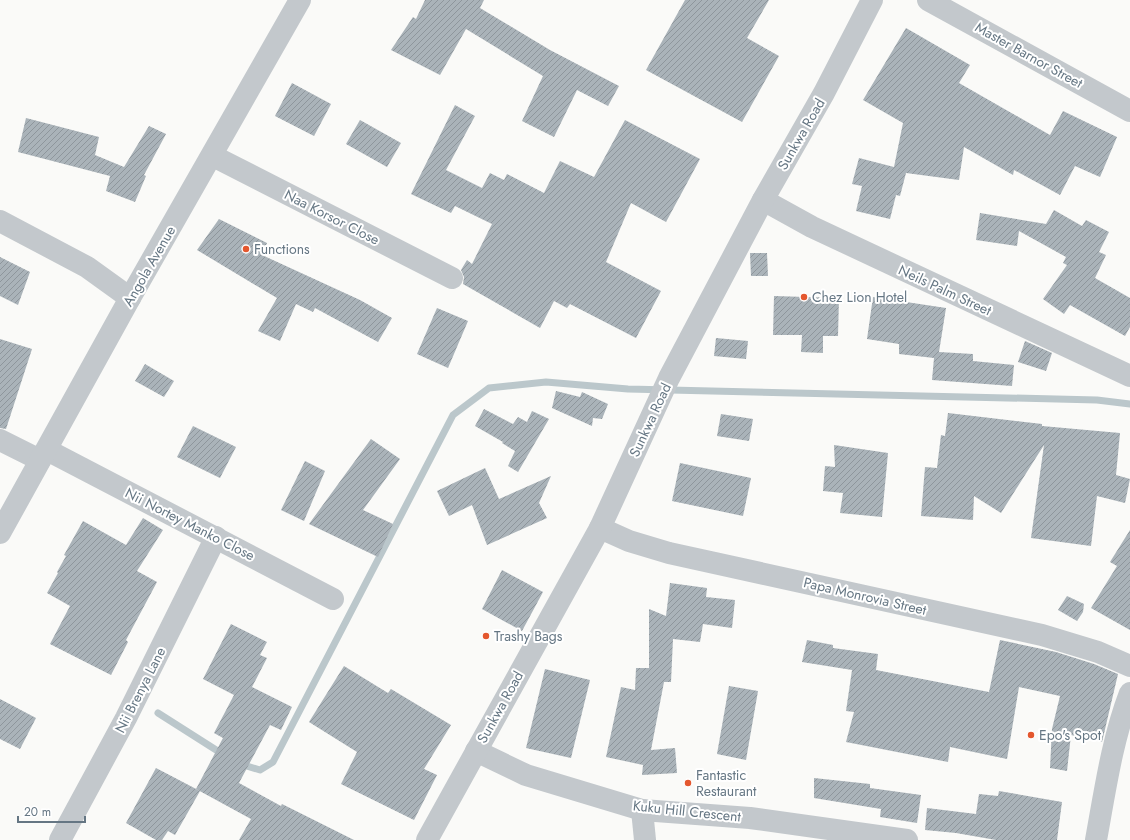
<svg xmlns="http://www.w3.org/2000/svg" width="1130" height="840" font-family="Jost,sans-serif">
<style>
.lines{fill:none;stroke-linecap:round;stroke-linejoin:round}
.stream{stroke:#bbc7cb;stroke-width:7}
.building{fill:url(#building-hatch)}
.street{stroke:#c3c8cc;stroke-width:22}
.poi-dot{fill:#e4572e;stroke:#fff;stroke-width:1.5}
.labels{text-anchor:middle;dominant-baseline:central;stroke-width:4;stroke-linejoin:round;paint-order:stroke}
.street-label{font-size:14px;fill:#657683;stroke:#fff}
.poi-label{font-size:14px;fill:#657683;stroke:#fff;text-anchor:start}
</style>
<defs>
<pattern id="building-hatch" width="6" height="6" patternUnits="userSpaceOnUse"><rect width="6" height="6" fill="#aab3b9"/><path d="M-1 1l2-2M0 6l6-6M5 7l2-2" fill="none" stroke="#8e969c"/></pattern>
</defs>
<rect width="100%" height="100%" fill="#fafaf8"/>
<g class="lines">
<!-- stream -->
<g class="stream">
<path d="M 158,713 L 224,755"/>
<path d="M 240,764 L 260,770 L 273,762 L 453,415 L 489,388 L 546,382 L 628,389 L 1097,400 L 1130,404"/>
</g>
</g>
<!-- building -->
<g class="building">
<path d="M 425,0 L 484,0 L 480,8 L 550,50 L 619,86 L 608,106 L 577,90 L 554,137 L 522,121 L 543,76 L 466,29 L 440,75 L 391,50 L 413,17 L 416,19 Z"/>
<path d="M 685,0 L 769,0 L 747,38 L 779,56 L 742,122 L 646,70 Z"/>
<path d="M 906,28 L 970,65 L 959,83 L 1050,135 L 1063,111 L 1117,137 L 1100,177 L 1075,166 L 1060,195 L 1014,170 L 1013,175 L 964,147 L 959,180 L 906,173 L 900,196 L 896,195 L 890,219 L 856,211 L 862,186 L 852,184 L 859,158 L 894,167 L 903,123 L 863,100 Z"/>
<path d="M 292,83 L 331,104 L 314,136 L 275,116 Z"/>
<path d="M 455,105 L 475,116 L 446,170 L 482,188 L 490,173 L 504,180 L 507,174 L 544,193 L 560,161 L 594,177 L 625,120 L 700,159 L 666,222 L 631,203 L 606,262 L 661,291 L 636,338 L 570,304 L 567,308 L 554,301 L 540,328 L 463,284 L 464,277 L 461,270 L 467,260 L 472,264 L 492,224 L 455,206 L 451,213 L 411,194 Z"/>
<path d="M 26,118 L 99,137 L 95,155 L 124,167 L 149,126 L 166,134 L 144,175 L 146,176 L 135,202 L 106,191 L 110,176 L 18,152 Z"/>
<path d="M 360,120 L 401,143 L 387,167 L 346,144 Z"/>
<path d="M 1054,210 L 1082,226 L 1086,220 L 1109,232 L 1099,252 L 1106,255 L 1095,278 L 1130,298 L 1130,327 L 1125,336 L 1070,305 L 1064,314 L 1043,299 L 1067,265 L 1063,263 L 1066,257 L 1019,231 L 1017,246 L 976,240 L 980,213 L 1046,224 Z"/>
<path d="M 219,219 L 267,243 L 262,255 L 360,300 L 392,318 L 378,342 L 315,308 L 313,312 L 296,304 L 280,341 L 258,331 L 277,298 L 197,250 Z"/>
<path d="M 750,253 L 767,253 L 768,276 L 751,276 Z"/>
<path d="M 0,257 L 30,272 L 18,305 L 0,296 Z"/>
<path d="M 774,296 L 839,298 L 838,336 L 823,336 L 823,353 L 801,352 L 802,335 L 773,335 Z"/>
<path d="M 873,297 L 946,308 L 939,352 L 973,354 L 973,361 L 1014,365 L 1012,386 L 932,380 L 934,358 L 899,354 L 899,344 L 867,339 Z"/>
<path d="M 437,308 L 468,321 L 448,368 L 417,354 Z"/>
<path d="M 716,338 L 748,341 L 746,359 L 714,356 Z"/>
<path d="M 0,339 L 32,349 L 6,429 L 0,428 Z"/>
<path d="M 1025,341 L 1052,353 L 1046,371 L 1018,362 Z"/>
<path d="M 145,364 L 174,381 L 164,397 L 135,381 Z"/>
<path d="M 556,391 L 580,397 L 582,392 L 608,404 L 602,419 L 593,418 L 592,426 L 552,408 Z"/>
<path d="M 484,409 L 513,424 L 518,417 L 527,422 L 532,411 L 549,419 L 518,472 L 508,466 L 515,451 L 502,443 L 503,442 L 475,426 Z"/>
<path d="M 948,413 L 1042,424 L 1042,426 L 1120,433 L 1116,475 L 1130,479 L 1125,503 L 1097,496 L 1091,546 L 1031,538 L 1044,445 L 1001,513 L 974,496 L 973,520 L 921,516 L 925,467 L 937,468 L 941,435 L 945,436 Z"/>
<path d="M 721,414 L 753,419 L 749,441 L 717,436 Z"/>
<path d="M 193,426 L 236,447 L 220,478 L 177,457 Z"/>
<path d="M 371,439 L 400,459 L 363,510 L 393,524 L 378,557 L 309,524 Z"/>
<path d="M 834,445 L 888,453 L 882,517 L 840,513 L 843,493 L 823,491 L 825,466 L 835,467 Z"/>
<path d="M 305,461 L 325,471 L 304,521 L 281,510 Z"/>
<path d="M 680,463 L 751,478 L 743,516 L 672,501 Z"/>
<path d="M 485,468 L 499,499 L 551,476 L 539,503 L 547,518 L 487,545 L 472,505 L 449,516 L 437,491 Z"/>
<path d="M 143,518 L 163,530 L 137,571 L 157,582 L 126,640 L 128,642 L 111,675 L 50,644 L 70,606 L 47,593 L 58,573 L 57,572 L 66,556 L 64,555 L 83,521 L 126,545 Z"/>
<path d="M 1130,530 L 1130,630 L 1091,608 L 1117,566 L 1110,562 Z"/>
<path d="M 502,570 L 543,592 L 522,631 L 482,609 Z"/>
<path d="M 670,583 L 707,588 L 706,597 L 735,600 L 732,628 L 703,624 L 700,642 L 673,639 L 671,682 L 664,682 L 651,750 L 675,748 L 677,773 L 642,775 L 643,765 L 606,757 L 621,687 L 635,690 L 636,668 L 649,668 L 649,609 L 666,616 Z"/>
<path d="M 1067,596 L 1084,604 L 1083,612 L 1077,621 L 1058,610 Z"/>
<path d="M 231,624 L 267,642 L 260,655 L 267,658 L 252,687 L 292,707 L 281,730 L 270,725 L 239,783 L 281,806 L 282,804 L 354,840 L 239,840 L 251,819 L 196,789 L 223,738 L 214,733 L 234,695 L 203,679 Z"/>
<path d="M 807,640 L 833,645 L 833,648 L 878,654 L 876,670 L 989,692 L 1000,640 L 1056,652 L 1094,664 L 1118,674 L 1102,742 L 1071,735 L 1067,771 L 1050,768 L 1052,729 L 1060,696 L 1019,687 L 1007,759 L 950,747 L 948,762 L 846,742 L 854,712 L 846,711 L 852,670 L 802,662 Z"/>
<path d="M 344,666 L 388,693 L 391,689 L 451,725 L 424,769 L 437,775 L 414,820 L 341,784 L 357,752 L 309,722 Z"/>
<path d="M 545,669 L 590,680 L 571,758 L 526,748 Z"/>
<path d="M 729,686 L 758,691 L 746,760 L 717,754 Z"/>
<path d="M 0,699 L 36,718 L 20,749 L 0,739 Z"/>
<path d="M 156,768 L 200,791 L 175,835 L 168,831 L 162,840 L 156,840 L 126,823 Z"/>
<path d="M 814,778 L 870,784 L 870,788 L 921,795 L 917,823 L 880,817 L 881,809 L 814,798 Z"/>
<path d="M 999,791 L 1062,802 L 1057,840 L 996,840 L 956,833 L 925,830 L 927,808 L 976,814 L 979,794 L 998,796 Z"/>
</g>
<g class="lines">
<!-- street -->
<g class="street">
<path d="M 928,0 L 1130,111"/>
<path d="M 213,156 L 452,278"/>
<path d="M 763,200 L 812,227 L 1130,376"/>
<path d="M 0,221 L 87,267 L 130,298"/>
<path d="M 0,440 L 40,460"/>
<path d="M 47,450 L 333,599"/>
<path d="M 600,528 L 629,541 L 669,553 L 1042,635 L 1098,652 L 1130,666"/>
<path d="M 0,533 L 130,298 L 300,0"/>
<path d="M 476,751 L 526,775 L 642,810 L 750,818 L 907,840"/>
<path d="M 642,810 L 645,840"/>
<path d="M 60,840 L 126,718 L 216,537"/>
<path d="M 427,840 L 600,528 L 669,378 L 763,200 L 824,93 L 872,0"/>
<path d="M 1096,840 C 1105,791 1112,740 1130,693"/>
</g>
</g>
<!-- markers -->
<g class="poi-dot">
<circle cx="246" cy="249" r="4"/>
<circle cx="804" cy="297" r="4"/>
<circle cx="486" cy="636" r="4"/>
<circle cx="1031" cy="735" r="4"/>
<circle cx="688" cy="783" r="4"/>
</g>
<g class="labels">
<!-- street labels -->
<g class="street-label">
<text transform="translate(1029 55) rotate(29)">Master Barnor Street</text>
<text transform="translate(801 134) rotate(-60)">Sunkwa Road</text>
<text transform="translate(332 217) rotate(27)">Naa Korsor Close</text>
<text transform="translate(149 266) rotate(-60)">Angola Avenue</text>
<text transform="translate(945 290) rotate(25)">Neils Palm Street</text>
<text transform="translate(650 420) rotate(-65)">Sunkwa Road</text>
<text transform="translate(190 524) rotate(27)">Nii Nortey Manko Close</text>
<text transform="translate(865 596) rotate(13)">Papa Monrovia Street</text>
<text transform="translate(140 690) rotate(-63)">Nii Brenya Lane</text>
<text transform="translate(500 707) rotate(-61)">Sunkwa Road</text>
<text transform="translate(687 811) rotate(6)">Kuku Hill Crescent</text>
</g>
<!-- poi labels -->
<g class="poi-label">
<text x="254" y="249">Functions</text>
<text x="812" y="297">Chez Lion Hotel</text>
<text x="494" y="636">Trashy Bags</text>
<text x="1039" y="735">Epo's Spot</text>
<text x="696" y="775">Fantastic<tspan x="696" dy="16">Restaurant</tspan></text>
</g>
</g>
<!-- scale -->
<path d="M18 816v6h67v-6" fill="none" stroke="#657683" stroke-width="2"/>
<text x="24" y="816" font-size="12" fill="#657683" stroke="#ffffff" stroke-width="3" paint-order="stroke">20 m</text>
</svg>
